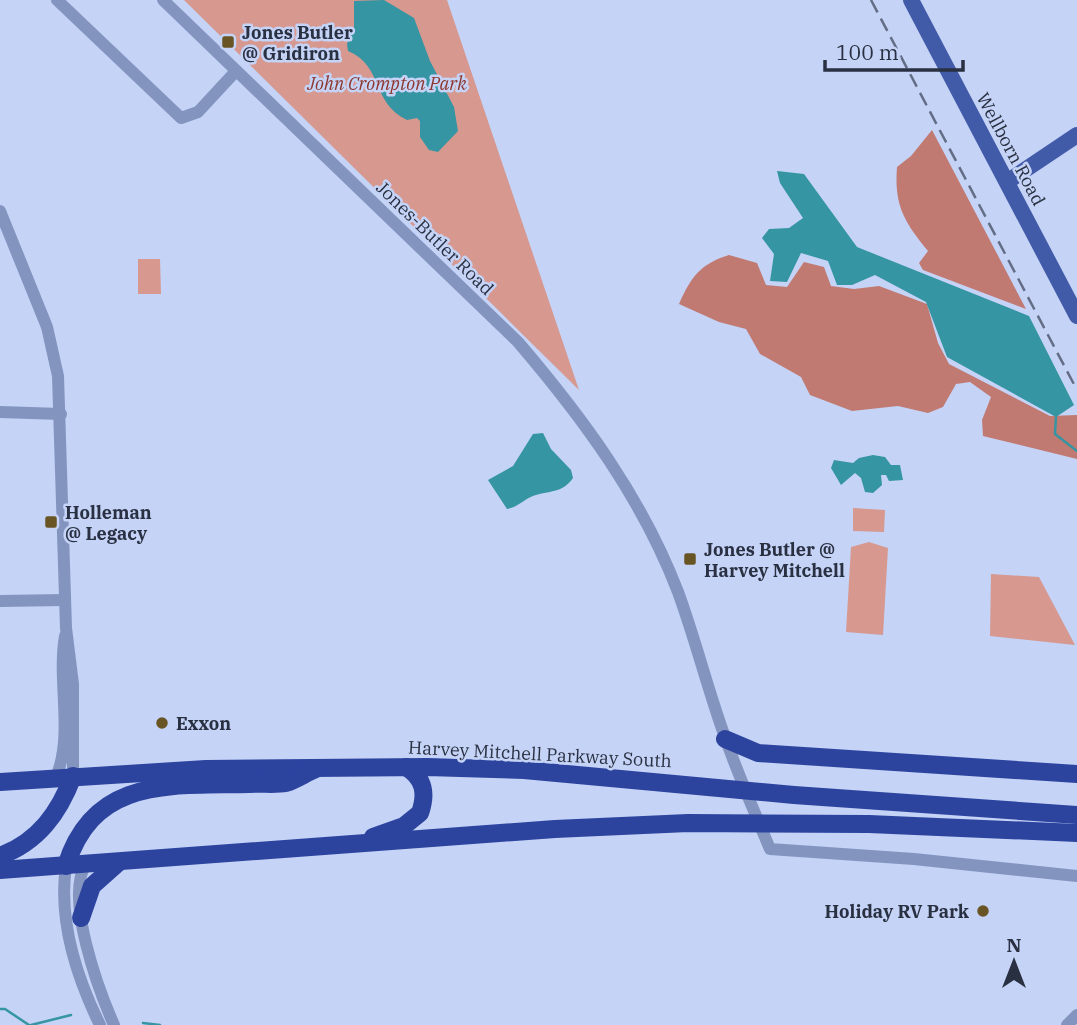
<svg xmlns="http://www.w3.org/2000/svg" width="1077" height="1025" font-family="'IBM Plex Serif',serif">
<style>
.green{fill:#d6988f}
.forest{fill:#c17a71}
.water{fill:#3595a2}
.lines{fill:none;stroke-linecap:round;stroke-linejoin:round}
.stream{stroke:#3595a2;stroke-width:2.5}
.minor{stroke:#8394bf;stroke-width:12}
.major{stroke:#425ba8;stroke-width:16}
.highway{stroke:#2d449f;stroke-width:18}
.rail{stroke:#646d86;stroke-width:2.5;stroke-dasharray:14 7;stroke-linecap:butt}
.poi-dot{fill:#685523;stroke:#c5d3f7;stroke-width:2.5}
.labels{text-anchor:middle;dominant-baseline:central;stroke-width:5;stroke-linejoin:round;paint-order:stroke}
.poi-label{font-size:18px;font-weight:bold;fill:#293041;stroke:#c5d3f7;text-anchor:start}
.park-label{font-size:18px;font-style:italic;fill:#8d372e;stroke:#c5d3f7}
.street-label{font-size:18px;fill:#293041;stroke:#c5d3f7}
</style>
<rect width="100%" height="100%" fill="#c5d3f7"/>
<!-- green -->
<g class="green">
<path d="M 184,0 L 447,0 L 579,390 Z"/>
<path d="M 138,259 L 160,259 L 161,294 L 138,294 Z"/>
<path d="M 853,508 L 885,510 L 884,532 L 853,531 Z"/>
<path d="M 869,542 L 888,548 L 883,635 L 846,632 L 851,547 Z"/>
<path d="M 991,574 L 1039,577 L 1075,645 L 990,636 Z"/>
</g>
<!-- forest -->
<g class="forest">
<path d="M 932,130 L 1026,309 L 923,270 L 919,263 L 928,251 C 904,222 894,205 897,167 L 911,156 Z"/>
<path d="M 729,255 L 757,263 L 766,285 L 787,287 L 804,262 L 824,267 L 831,286 L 854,289 L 879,286 L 927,304 L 938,343 L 949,364 L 1050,416 L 1077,415 L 1077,459 L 983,436 L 982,420 L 991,397 L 970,382 L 956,384 L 943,407 L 928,413 L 898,406 L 852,411 L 810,395 L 801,377 L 760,354 L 746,329 L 719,322 L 679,304 C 691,277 700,264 729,255 Z"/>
</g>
<!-- water -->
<g class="water">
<path d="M 384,0 L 414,18 L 430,61 L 454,107 L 458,131 L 438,152 L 429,150 L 420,137 L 420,121 L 417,118 L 407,120 C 371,103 384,66 348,51 L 347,44 L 354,28 L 354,1 Z"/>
<path d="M 777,171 L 804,174 L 857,247 L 1029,316 L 1074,405 L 1056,417 L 947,357 L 926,302 L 875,275 L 852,285 L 837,285 L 828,261 L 801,253 L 787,282 L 770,281 L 774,254 L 762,238 L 769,229 L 789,228 L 803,218 L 780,183 Z"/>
<path d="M 543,433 L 551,449 L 571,470 L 573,478 C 562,494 549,490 533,496 C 523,500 518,507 507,509 L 488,480 L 513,466 L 533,434 Z"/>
<path d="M 873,455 L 885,457 L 891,465 L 900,465 L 903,480 L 889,481 L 886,475 L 881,475 L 882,485 L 873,493 L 865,492 L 861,478 L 855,473 L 841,485 L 831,468 L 834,460 L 853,463 L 859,458 Z"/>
</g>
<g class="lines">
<!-- stream -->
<g class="stream">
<path d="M 1056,417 L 1055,434 L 1077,451"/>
<path d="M 0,1009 L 5,1009 L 29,1025"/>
<path d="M 143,1023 L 160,1025"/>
<path d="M 31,1025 L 71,1015"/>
</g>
<!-- minor -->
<g class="minor">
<path d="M 57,0 L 181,118 L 198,112 L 236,71"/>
<path d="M 163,0 L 518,342 C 583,418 642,498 678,592 C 696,641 708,691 726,740 C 739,777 755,813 770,849 L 914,859 L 1077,876"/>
<path d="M 0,211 L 47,327 L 58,376 L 66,628 L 73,684 L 73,776"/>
<path d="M 0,412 L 61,414"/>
<path d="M 0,601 L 65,600"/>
<path d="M 56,777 C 74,735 57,681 65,636"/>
<path d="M 86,864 C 64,897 99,991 114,1025"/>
<path d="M 66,866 C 58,921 76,976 100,1025"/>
<path d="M 1067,1025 L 1077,1015"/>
</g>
<!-- major -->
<g class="major">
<path d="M 911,0 L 1077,316"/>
<path d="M 1007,182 L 1077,135"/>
</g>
<!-- highway -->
<g class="highway">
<path d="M 725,739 L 758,753 L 1077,774"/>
<path d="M 0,782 L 206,769 L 427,767 L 524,770 L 794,795 L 1077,815"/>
<path d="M 373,837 L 404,826 L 420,813 C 427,793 424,778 406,767"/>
<path d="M 0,856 C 38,842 59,813 73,776"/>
<path d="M 66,866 C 94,776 171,786 249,784 C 261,783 275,785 286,783 C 296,780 306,773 316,769"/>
<path d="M 0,870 L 555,829 L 688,823 L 869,824 L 1077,833"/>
<path d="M 81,918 L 92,886 L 119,862"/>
</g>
<!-- rail -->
<path class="rail" d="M 871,0 L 1077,390"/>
</g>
<!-- markers -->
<g class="poi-dot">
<rect x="221" y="35" width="14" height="14" rx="3.5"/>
<rect x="44" y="515" width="14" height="14" rx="3.5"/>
<rect x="683" y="552" width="14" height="14" rx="3.5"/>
<circle cx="162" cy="723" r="7"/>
<circle cx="983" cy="911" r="7"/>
</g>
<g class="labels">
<!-- poi labels -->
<g class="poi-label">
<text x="242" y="32">Jones Butler<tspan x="242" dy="21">@ Gridiron</tspan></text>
<text x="65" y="512">Holleman<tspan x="65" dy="21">@ Legacy</tspan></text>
<text x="704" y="549">Jones Butler @<tspan x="704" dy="21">Harvey Mitchell</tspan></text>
<text x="176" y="723">Exxon</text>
<text x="969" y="911" text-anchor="end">Holiday RV Park</text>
</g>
<!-- park labels -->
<g class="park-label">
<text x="387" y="83">John Crompton Park</text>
</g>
<!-- street labels -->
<g class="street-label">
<text transform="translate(1011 149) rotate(62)">Wellborn Road</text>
<text transform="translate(435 238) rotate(44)">Jones-Butler Road</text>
<text transform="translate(540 754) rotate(3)">Harvey Mitchell Parkway South</text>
</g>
</g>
<!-- north arrow -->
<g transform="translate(1014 962)" stroke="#c5d3f7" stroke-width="5" paint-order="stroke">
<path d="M0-5L12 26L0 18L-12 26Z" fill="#293041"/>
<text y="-10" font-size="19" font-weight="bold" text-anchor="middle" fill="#293041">N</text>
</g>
<!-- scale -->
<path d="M825 60v10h138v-10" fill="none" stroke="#293041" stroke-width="3.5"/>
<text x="836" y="60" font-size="21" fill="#293041" stroke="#c5d3f7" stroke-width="5" paint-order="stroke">100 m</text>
</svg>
